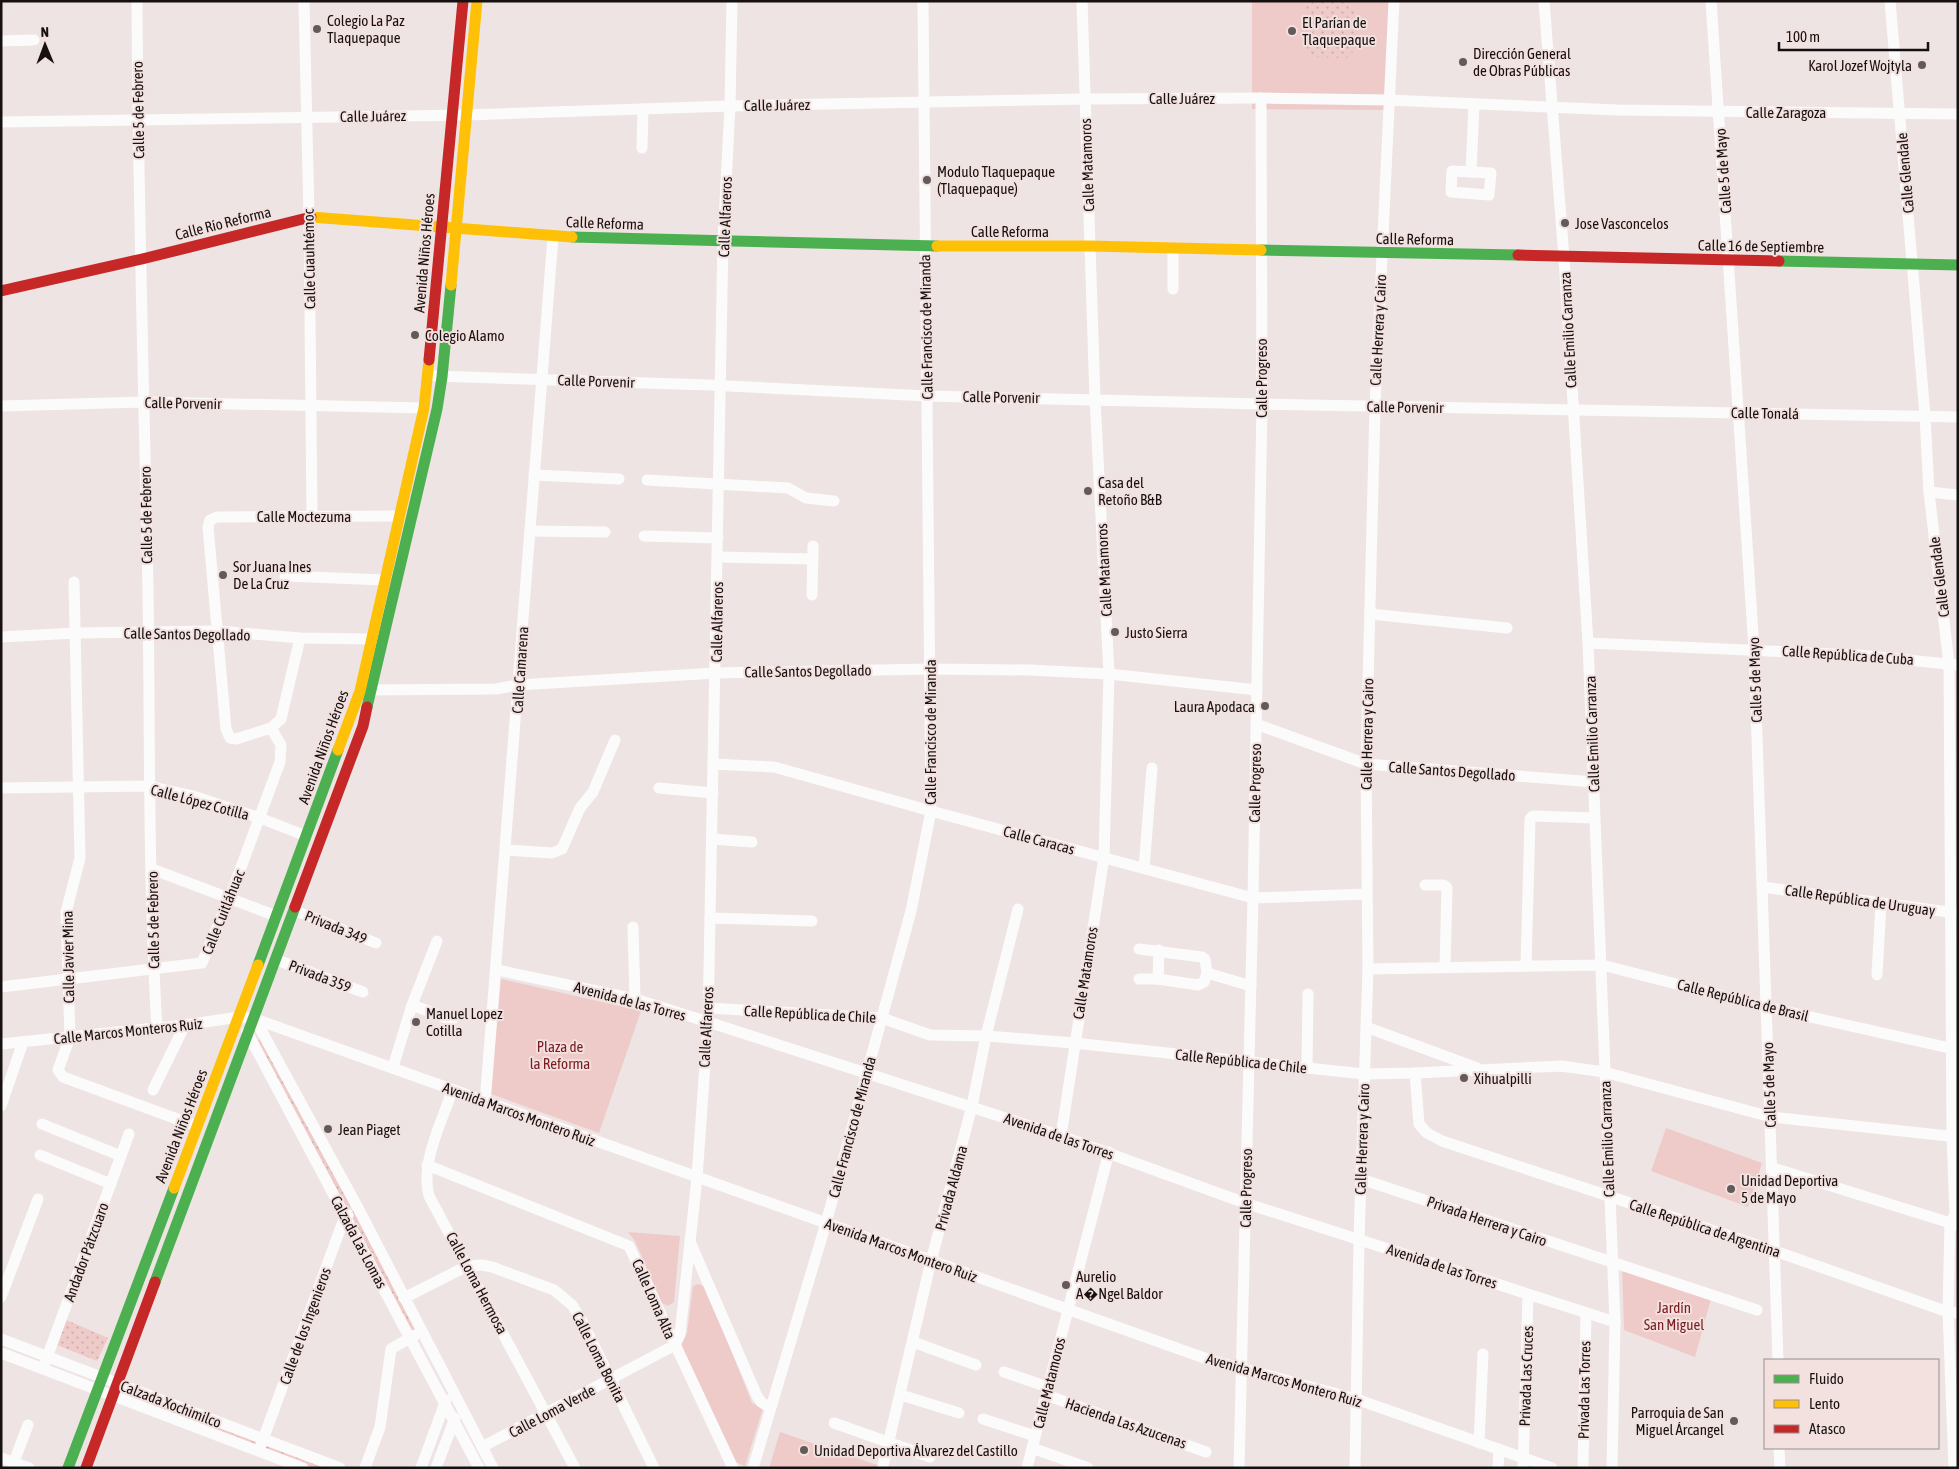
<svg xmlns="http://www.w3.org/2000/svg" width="1959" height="1469" font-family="'Asap Condensed',sans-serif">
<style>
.green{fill:#eecbc8}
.garden{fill:url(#garden-dots)}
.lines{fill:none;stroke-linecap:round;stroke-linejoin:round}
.street{stroke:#fcfbfb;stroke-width:11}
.fast{stroke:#4caf50;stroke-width:11}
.slow{stroke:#ffc107;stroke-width:11}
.jam{stroke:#c62828;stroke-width:11}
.poi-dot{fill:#625b5a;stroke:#f2e1df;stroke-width:2}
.labels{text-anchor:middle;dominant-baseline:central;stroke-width:4;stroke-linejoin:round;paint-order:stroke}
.poi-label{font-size:15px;fill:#161110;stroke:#f2e1df;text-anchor:start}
.street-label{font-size:15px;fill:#161110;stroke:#f2e1df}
.park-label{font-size:15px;fill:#7b1b1f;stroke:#f2e1df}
</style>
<defs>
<pattern id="garden-dots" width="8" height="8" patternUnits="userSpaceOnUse" patternTransform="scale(1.25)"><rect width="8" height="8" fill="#eecbc8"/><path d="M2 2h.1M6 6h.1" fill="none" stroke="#cbadab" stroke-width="1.8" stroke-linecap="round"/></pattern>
</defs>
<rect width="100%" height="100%" fill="#eee4e3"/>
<!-- green -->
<g class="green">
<path d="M 1252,1 L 1399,1 L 1394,110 L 1252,109 Z"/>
<path d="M 501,979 L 641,1011 L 599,1133 L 491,1094 Z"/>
<path d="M 1666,1128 L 1762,1163 L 1748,1207 L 1651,1171 Z"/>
<path d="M 628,1232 L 680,1236 L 674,1302 L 668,1306 L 662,1303 L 635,1241 Z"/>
<path d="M 1622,1267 L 1712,1295 L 1695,1357 L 1624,1330 Z"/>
<path d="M 698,1284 L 706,1287 L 752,1403 L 763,1408 L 745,1466 L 733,1461 L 681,1346 L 687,1333 L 693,1286 Z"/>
<path d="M 780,1432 L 886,1468 L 769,1468 Z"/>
</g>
<!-- garden -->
<g class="garden">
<path d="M 1311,1 L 1348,2 L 1355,10 L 1353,52 L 1347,58 L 1313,57 L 1307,52 L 1305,8 Z"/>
<path d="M 262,1038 L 355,1204 L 346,1210 L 252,1043 Z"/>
<path d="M 355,1210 L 420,1328 L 411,1334 L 345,1216 Z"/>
<path d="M 62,1318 L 108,1338 L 97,1361 L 52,1343 Z"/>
<path d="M 117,1384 L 339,1468 L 314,1468 L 117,1393 Z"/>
</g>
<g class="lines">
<!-- street -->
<g class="street">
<path d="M 137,1 C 138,197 144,393 148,590 C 150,736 148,882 157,1028"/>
<path d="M 304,1 L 309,217 L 312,516"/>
<path d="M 1544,1 L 1564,258 L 1588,643 L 1615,1322 L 1612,1468"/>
<path d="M 1711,1 L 1754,649 L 1778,1360"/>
<path d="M 1890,1 L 1925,416 L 1929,492 L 1949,664 L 1952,1136 L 1955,1214 L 1958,1221"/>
<path d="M 1,41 L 34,40"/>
<path d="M 1,122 L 466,115 L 730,106 L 1085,99 L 1261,98 L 1389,100 L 1617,110 L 1958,114"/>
<path d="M 642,148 L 643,109"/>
<path d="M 1452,171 L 1491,173 L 1489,195 L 1451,192 Z"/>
<path d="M 1471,172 L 1474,104"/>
<path d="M 1173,289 L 1173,249"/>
<path d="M 435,376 L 709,385 L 927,396 L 1262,404 L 1958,417"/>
<path d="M 1,406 L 144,402 L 424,408"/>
<path d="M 534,475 L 619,479"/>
<path d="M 647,480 L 788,488 L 806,498 L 834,501"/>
<path d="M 1929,492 L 1958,495"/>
<path d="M 530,531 L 605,532"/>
<path d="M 644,536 L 718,538"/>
<path d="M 718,557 L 813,559"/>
<path d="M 285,576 L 385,580"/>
<path d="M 74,582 L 80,858 L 66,912 L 70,1037 L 58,1070 L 63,1077 L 196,1126"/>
<path d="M 812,595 L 813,546"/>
<path d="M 1370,614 L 1507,628"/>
<path d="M 1,637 L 76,633 L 218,631 L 300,638 L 372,639"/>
<path d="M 300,638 L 281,719 L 271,728 L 236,739 L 230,738 L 226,729 L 208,527 L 210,520 L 217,517 L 400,516"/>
<path d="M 1588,643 L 1858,655 L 1958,665"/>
<path d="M 365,690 L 496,689 L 518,685 L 716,673 L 930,669 L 1030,670 L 1109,674 L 1257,690"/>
<path d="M 1256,724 L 1366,764 L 1594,782"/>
<path d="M 713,764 L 774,767 L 931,811 L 1253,898 L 1367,894"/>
<path d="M 1,788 L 149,786 L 193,796 L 260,818 L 306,836"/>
<path d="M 659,788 L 713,793"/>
<path d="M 712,839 L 752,842"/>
<path d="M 506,850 L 552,853 L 562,849 L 580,808 L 593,792 L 615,740"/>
<path d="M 1144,868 L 1152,768"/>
<path d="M 152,869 L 276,916"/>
<path d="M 1425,885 L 1444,885 L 1447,888 L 1445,967"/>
<path d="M 1762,887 L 1956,913"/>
<path d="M 296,911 L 376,943"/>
<path d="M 710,918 L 812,921"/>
<path d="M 633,927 L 635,999"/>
<path d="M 1139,949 L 1202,957 L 1205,959 L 1207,973 L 1204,982 L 1198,985 L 1158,979 L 1139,979"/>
<path d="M 277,960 L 363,992"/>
<path d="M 1526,966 L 1530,819 L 1533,816 L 1595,818"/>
<path d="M 1368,969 L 1602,965 L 1766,1007 L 1958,1050"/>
<path d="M 497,970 L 635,999 L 708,1022 L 1061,1136 L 1245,1203 L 1615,1322"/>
<path d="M 1207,973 L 1251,986"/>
<path d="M 1877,975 L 1881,903"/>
<path d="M 1158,979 L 1159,950"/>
<path d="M 1,987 L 202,963 L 230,897 L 280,762 L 281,745 L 271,728"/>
<path d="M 412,1005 L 452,1020"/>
<path d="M 708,1008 L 882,1018 L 930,1035 L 986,1036 L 1074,1043 L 1364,1074 L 1415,1073 L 1561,1066 L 1604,1072 L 1771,1117 L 1958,1137"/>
<path d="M 255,1019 L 358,1208 L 493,1468"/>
<path d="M 1366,1027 L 1477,1068"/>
<path d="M 247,1032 L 479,1468"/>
<path d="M 1,1044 L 185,1025 L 239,1017 L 255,1019 L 1207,1359 L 1356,1399 L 1552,1468"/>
<path d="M 393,1067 L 412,1005 L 437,941"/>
<path d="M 1307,1068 L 1308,994"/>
<path d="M 1415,1073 L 1419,1124 L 1427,1133 L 1442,1141 L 1775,1251 L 1948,1312 L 1958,1313"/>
<path d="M 153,1090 L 185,1025"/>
<path d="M 452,1091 C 442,1122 420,1163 429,1196 L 575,1468"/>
<path d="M 485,1103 L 553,237"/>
<path d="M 1,1106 L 23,1042"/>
<path d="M 42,1124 L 121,1156"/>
<path d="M 1061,1136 L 1104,857 L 1109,674 L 1095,399 L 1082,1"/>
<path d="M 40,1155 L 111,1184"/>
<path d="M 427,1165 L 629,1246 L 733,1468"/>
<path d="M 1773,1168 L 1957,1225"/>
<path d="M 1361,1179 L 1757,1310"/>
<path d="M 691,1244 L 757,1396 L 761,1402 L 770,1408"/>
<path d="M 1,1297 L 38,1199"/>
<path d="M 404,1298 L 467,1266 L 482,1265 L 492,1267 L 554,1290 L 572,1305 L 581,1319 L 654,1468"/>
<path d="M 1,1339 L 340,1468"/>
<path d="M 913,1342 L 976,1365"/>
<path d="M 1,1353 L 303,1468"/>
<path d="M 45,1363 L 129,1134"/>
<path d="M 1004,1372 L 1048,1387"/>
<path d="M 901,1395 L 959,1413"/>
<path d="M 1046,1395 L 1206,1452"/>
<path d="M 983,1419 L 1035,1436"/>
<path d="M 834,1423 L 930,1457"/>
<path d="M 1479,1443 L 1483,1354"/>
<path d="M 261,1445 L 345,1216 L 348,1215"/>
<path d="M 482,1447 L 675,1345 L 680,1334 L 697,1178 L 708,1022 L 723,241 L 730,106 L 732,1"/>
<path d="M 1032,1448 L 1088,1468"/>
<path d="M 1779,1448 L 1780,1468"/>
<path d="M 1,1458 L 29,1468"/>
<path d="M 14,1462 L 28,1425"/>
<path d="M 883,1466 L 931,1261 L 972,1106 L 986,1036 L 1018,909"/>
<path d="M 365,1468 L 380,1427 L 391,1349 L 415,1335"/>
<path d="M 421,1468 L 446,1400"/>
<path d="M 436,1468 L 455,1418"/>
<path d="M 753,1468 L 826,1223 L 911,911 L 931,811 L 923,1"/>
<path d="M 1027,1468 L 1109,1152"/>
<path d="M 1239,1468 L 1253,898 L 1262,404 L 1261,98"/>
<path d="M 1355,1468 L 1359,1239 L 1368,969 L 1366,764 L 1375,406 L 1394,1"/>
<path d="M 1498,1468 L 1499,1449"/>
<path d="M 1523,1468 L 1528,1295"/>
<path d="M 1583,1468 L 1586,1313"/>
<path d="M 1954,1468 L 1948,1312 L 1950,1224 L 1955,1214"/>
</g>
<!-- fast -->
<g class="fast">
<path d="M 572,237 L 937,246"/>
<path d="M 1261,250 L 1518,255"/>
<path d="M 1779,261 L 1958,265"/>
<path d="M 367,707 L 437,409 L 442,377 L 451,285"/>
<path d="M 258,965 L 338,750"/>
<path d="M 155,1282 L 295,907"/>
<path d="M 68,1468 L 174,1188"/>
</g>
<!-- slow -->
<g class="slow">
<path d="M 311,217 L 572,237"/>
<path d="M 937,246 L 1089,246 L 1261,250"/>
<path d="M 451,285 L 477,1"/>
<path d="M 338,750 L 360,691 L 424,408 L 429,360"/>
<path d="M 174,1188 L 258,965"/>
</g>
<!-- jam -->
<g class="jam">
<path d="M 1518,255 L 1779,261"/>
<path d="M 1,291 L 142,259 L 311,217"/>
<path d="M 429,360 L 463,1"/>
<path d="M 295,907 L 363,726 L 367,707"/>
<path d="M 86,1468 L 155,1282"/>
</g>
</g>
<!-- markers -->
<g class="poi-dot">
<circle cx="317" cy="29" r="5"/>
<circle cx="1292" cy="31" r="5"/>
<circle cx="1463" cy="62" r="5"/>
<circle cx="1922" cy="65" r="5"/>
<circle cx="927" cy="180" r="5"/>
<circle cx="1565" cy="223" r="5"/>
<circle cx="415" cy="335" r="5"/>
<circle cx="1088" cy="491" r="5"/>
<circle cx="223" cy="575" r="5"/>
<circle cx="1115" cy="632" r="5"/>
<circle cx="1265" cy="706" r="5"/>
<circle cx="416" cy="1022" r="5"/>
<circle cx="1464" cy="1078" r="5"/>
<circle cx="328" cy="1129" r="5"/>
<circle cx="1731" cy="1189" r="5"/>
<circle cx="1066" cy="1285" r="5"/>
<circle cx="1734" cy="1421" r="5"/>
<circle cx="804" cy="1450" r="5"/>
</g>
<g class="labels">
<!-- poi labels -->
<g class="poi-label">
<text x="327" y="20">Colegio La Paz<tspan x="327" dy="17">Tlaquepaque</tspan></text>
<text x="1302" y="22">El Parían de<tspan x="1302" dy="17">Tlaquepaque</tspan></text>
<text x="1473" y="53">Dirección General<tspan x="1473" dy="17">de Obras Públicas</tspan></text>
<text x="1912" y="65" text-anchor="end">Karol Jozef Wojtyla</text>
<text x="937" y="171">Modulo Tlaquepaque<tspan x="937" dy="17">(Tlaquepaque)</tspan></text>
<text x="1575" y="223">Jose Vasconcelos</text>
<text x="425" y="335">Colegio Alamo</text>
<text x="1098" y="482">Casa del<tspan x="1098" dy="17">Retoño B&amp;B</tspan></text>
<text x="233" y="566">Sor Juana Ines<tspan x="233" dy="17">De La Cruz</tspan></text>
<text x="1125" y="632">Justo Sierra</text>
<text x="1255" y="706" text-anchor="end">Laura Apodaca</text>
<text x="426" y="1013">Manuel Lopez<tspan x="426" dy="17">Cotilla</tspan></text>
<text x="1474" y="1078">Xihualpilli</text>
<text x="338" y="1129">Jean Piaget</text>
<text x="1741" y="1180">Unidad Deportiva<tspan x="1741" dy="17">5 de Mayo</tspan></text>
<text x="1076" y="1276">Aurelio<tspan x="1076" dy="17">A�Ngel Baldor</tspan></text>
<text x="1724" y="1412" text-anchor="end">Parroquia de San<tspan x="1724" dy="17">Miguel Árcangel</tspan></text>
<text x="814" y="1450">Unidad Deportiva Álvarez del Castillo</text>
</g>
<!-- street labels -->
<g class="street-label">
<text x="1182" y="98">Calle Juárez</text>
<text transform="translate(777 105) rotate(-1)">Calle Juárez</text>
<text transform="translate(138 110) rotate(-91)">Calle 5 de Febrero</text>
<text x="1786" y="112">Calle Zaragoza</text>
<text transform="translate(373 116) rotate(-1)">Calle Juárez</text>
<text transform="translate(1087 165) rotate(-92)">Calle Matamoros</text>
<text transform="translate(1723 171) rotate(-94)">Calle 5 de Mayo</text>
<text transform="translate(1905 173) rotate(-95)">Calle Glendale</text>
<text transform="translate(725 217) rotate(-88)">Calle Alfareros</text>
<text transform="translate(223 223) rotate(-14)">Calle Río Reforma</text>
<text transform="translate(605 223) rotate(2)">Calle Reforma</text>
<text x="1010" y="231">Calle Reforma</text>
<text transform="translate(1415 239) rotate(1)">Calle Reforma</text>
<text transform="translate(1761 246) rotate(1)">Calle 16 de Septiembre</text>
<text transform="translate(424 253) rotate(-85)">Avenida Niños Héroes</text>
<text transform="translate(309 259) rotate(-91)">Calle Cuauhtémoc</text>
<text transform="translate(926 327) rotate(-91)">Calle Francisco de Miranda</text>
<text transform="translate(1378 330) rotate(-87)">Calle Herrera y Cairo</text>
<text transform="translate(1568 330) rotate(-93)">Calle Emilio Carranza</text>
<text transform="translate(1261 378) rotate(-90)">Calle Progreso</text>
<text transform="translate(596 381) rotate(2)">Calle Porvenir</text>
<text transform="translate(1001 397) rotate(1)">Calle Porvenir</text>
<text transform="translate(183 403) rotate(1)">Calle Porvenir</text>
<text transform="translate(1405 407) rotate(1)">Calle Porvenir</text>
<text transform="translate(1765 413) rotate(1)">Calle Tonalá</text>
<text transform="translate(146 515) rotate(-91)">Calle 5 de Febrero</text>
<text x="304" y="516">Calle Moctezuma</text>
<text transform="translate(1104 570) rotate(-93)">Calle Matamoros</text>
<text transform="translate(1939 577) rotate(-97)">Calle Glendale</text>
<text transform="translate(717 622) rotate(-89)">Calle Alfareros</text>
<text transform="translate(187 634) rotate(1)">Calle Santos Degollado</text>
<text transform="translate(1848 655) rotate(4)">Calle República de Cuba</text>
<text transform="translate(520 670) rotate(-86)">Calle Camarena</text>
<text transform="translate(808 671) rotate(-1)">Calle Santos Degollado</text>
<text transform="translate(1755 680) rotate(-92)">Calle 5 de Mayo</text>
<text transform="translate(930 732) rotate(-90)">Calle Francisco de Miranda</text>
<text transform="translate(1367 734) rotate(-89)">Calle Herrera y Cairo</text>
<text transform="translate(1592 734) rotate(-92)">Calle Emilio Carranza</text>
<text transform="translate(323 747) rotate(-70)">Avenida Niños Héroes</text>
<text transform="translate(1452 771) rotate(4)">Calle Santos Degollado</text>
<text transform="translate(1255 783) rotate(-89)">Calle Progreso</text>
<text transform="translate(200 802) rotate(15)">Calle López Cotilla</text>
<text transform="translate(1039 840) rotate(15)">Calle Caracas</text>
<text transform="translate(1860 900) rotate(8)">Calle República de Uruguay</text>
<text transform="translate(223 912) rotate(-68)">Calle Cuitláhuac</text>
<text transform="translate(153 920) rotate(-91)">Calle 5 de Febrero</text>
<text transform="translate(336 927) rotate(22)">Privada 349</text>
<text transform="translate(68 957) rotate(-91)">Calle Javier Mina</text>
<text transform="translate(1085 973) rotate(-81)">Calle Matamoros</text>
<text transform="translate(320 976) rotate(21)">Privada 359</text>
<text transform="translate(1743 1000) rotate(14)">Calle República de Brasil</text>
<text transform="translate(630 1001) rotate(15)">Avenida de las Torres</text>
<text transform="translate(810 1014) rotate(3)">Calle República de Chile</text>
<text transform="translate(706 1027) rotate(-87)">Calle Alfareros</text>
<text transform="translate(128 1031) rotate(-6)">Calle Marcos Monteros Ruiz</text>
<text transform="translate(1241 1061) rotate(6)">Calle República de Chile</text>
<text transform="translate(1769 1085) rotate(-92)">Calle 5 de Mayo</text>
<text transform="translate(519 1114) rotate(20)">Avenida Marcos Montero Ruiz</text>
<text transform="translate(181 1126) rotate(-69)">Avenida Niños Héroes</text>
<text transform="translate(852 1127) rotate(-75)">Calle Francisco de Miranda</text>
<text transform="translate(1059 1136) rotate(19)">Avenida de las Torres</text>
<text transform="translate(1362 1139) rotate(-88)">Calle Herrera y Cairo</text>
<text transform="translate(1607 1139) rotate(-92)">Calle Emilio Carranza</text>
<text transform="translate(951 1188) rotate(-75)">Privada Aldama</text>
<text transform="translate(1246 1188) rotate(-89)">Calle Progreso</text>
<text transform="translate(1487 1221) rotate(19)">Privada Herrera y Cairo</text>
<text transform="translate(1705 1228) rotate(18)">Calle República de Argentina</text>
<text transform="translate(359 1242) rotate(62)">Calzada Las Lomas</text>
<text transform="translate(901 1250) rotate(20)">Avenida Marcos Montero Ruiz</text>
<text transform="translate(86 1252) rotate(-70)">Andador Pátzcuaro</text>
<text transform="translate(1442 1266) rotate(18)">Avenida de las Torres</text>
<text transform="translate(477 1283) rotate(62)">Calle Loma Hermosa</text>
<text transform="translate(654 1299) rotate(66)">Calle Loma Alta</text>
<text transform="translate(305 1326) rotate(-70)">Calle de los Ingenieros</text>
<text transform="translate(599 1357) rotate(63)">Calle Loma Bonita</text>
<text transform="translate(1526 1376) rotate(-88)">Privada Las Cruces</text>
<text transform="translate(1284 1380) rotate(16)">Avenida Marcos Montero Ruiz</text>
<text transform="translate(1049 1383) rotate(-76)">Calle Matamoros</text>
<text transform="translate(1584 1390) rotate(-89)">Privada Las Torres</text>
<text transform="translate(171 1404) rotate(21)">Calzada Xochimilco</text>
<text transform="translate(552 1411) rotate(-28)">Calle Loma Verde</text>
<text transform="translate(1126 1423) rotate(19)">Hacienda Las Azucenas</text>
</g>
<!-- park labels -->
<g class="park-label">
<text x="560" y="1046">Plaza de<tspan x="560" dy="17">la Reforma</tspan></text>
<text x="1674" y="1307">Jardín<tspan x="1674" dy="17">San Miguel</tspan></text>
</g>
</g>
<!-- border -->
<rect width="1959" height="1469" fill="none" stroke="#161110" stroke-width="5"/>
<!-- legend -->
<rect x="1764" y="1359" width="175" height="90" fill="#f2e1df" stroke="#9a8e8c"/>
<rect x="1774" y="1375" width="25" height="8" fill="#4caf50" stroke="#9a8e8c"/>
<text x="1809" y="1384" font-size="15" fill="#161110">Fluido</text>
<rect x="1774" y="1400" width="25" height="8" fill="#ffc107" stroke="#9a8e8c"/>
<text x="1809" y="1409" font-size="15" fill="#161110">Lento</text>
<rect x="1774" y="1425" width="25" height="8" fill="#c62828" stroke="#9a8e8c"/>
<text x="1809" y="1434" font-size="15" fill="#161110">Atasco</text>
<!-- north arrow -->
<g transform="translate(45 45) rotate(359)" stroke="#f2e1df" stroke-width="4" paint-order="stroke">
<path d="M0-4L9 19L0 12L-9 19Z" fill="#161110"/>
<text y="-8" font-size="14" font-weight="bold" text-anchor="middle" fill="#161110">N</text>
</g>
<!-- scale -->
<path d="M1779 42v8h149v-8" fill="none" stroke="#161110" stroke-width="2.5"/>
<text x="1786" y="42" font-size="15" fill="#161110" stroke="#f2e1df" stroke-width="4" paint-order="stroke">100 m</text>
</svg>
